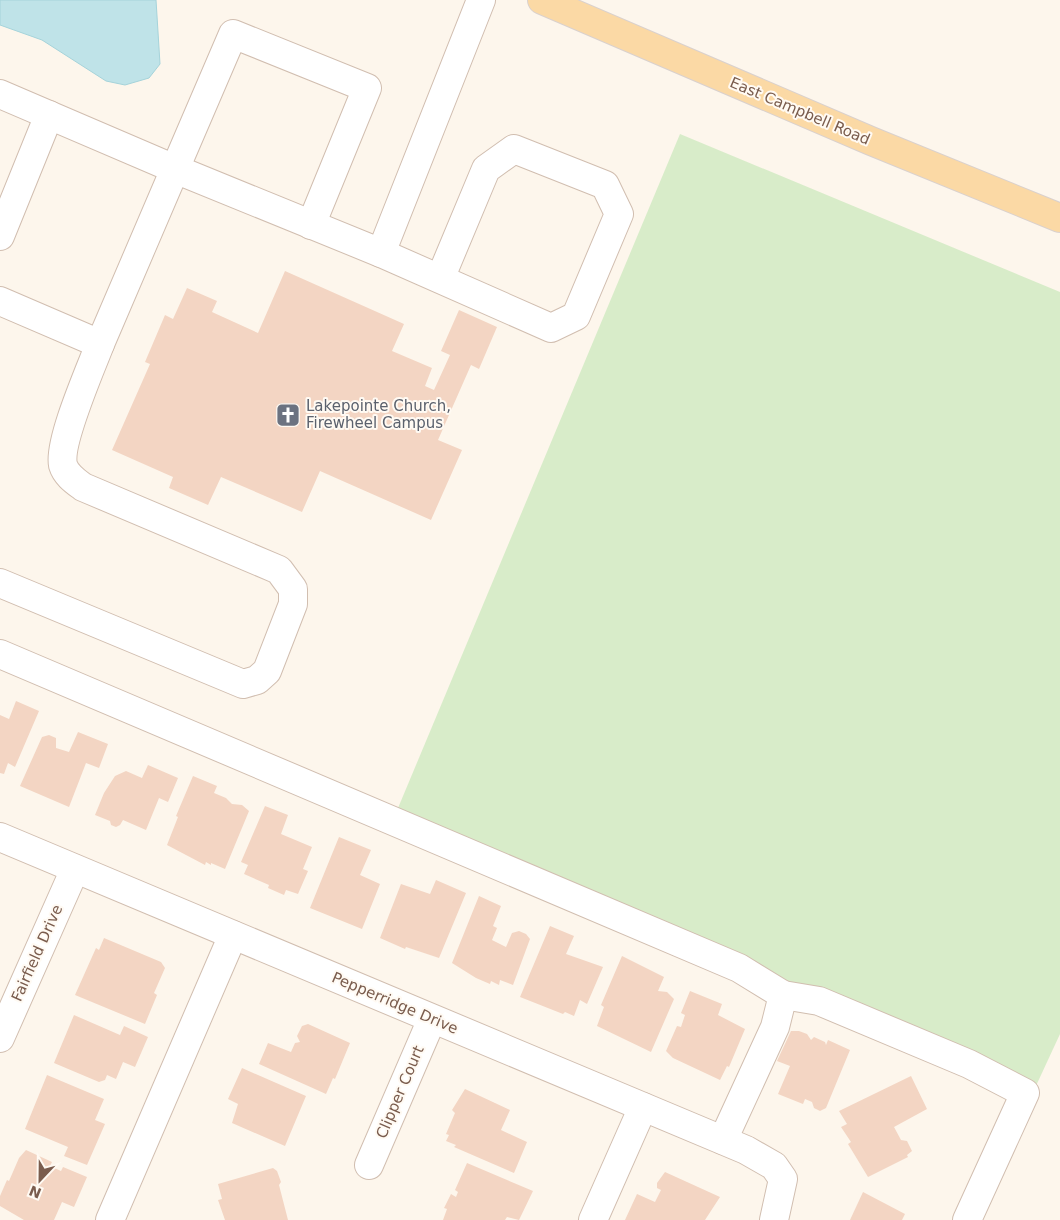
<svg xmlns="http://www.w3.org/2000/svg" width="1060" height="1220" font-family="'DejaVu Sans',sans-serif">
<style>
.green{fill:#d8ecc9}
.water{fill:#bfe3e8;stroke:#a5d3da}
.building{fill:#f3d5c3}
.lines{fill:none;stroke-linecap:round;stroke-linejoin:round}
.minor-casing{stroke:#d1beb0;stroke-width:30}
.major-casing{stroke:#dad1cd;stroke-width:30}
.minor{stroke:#fff;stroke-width:28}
.major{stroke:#fbd9a5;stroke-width:28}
.labels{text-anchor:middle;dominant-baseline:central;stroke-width:4;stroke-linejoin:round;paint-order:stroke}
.street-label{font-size:15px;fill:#7a5c4d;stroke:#fffaf3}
.worship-label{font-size:15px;fill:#5b616d;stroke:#fffaf3;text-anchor:start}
</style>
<rect width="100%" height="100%" fill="#fdf6ec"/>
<!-- green -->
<path class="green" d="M 680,134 L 1060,292 L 1060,1034 L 1035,1088 L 393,820 Z"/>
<!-- water -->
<path class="water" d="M 0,0 L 156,0 L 160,64 L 149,78 L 125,85 L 106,81 L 42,40 L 0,25 Z"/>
<!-- building -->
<g class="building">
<path d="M 285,271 L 404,324 L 392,351 L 432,368 L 425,386 L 434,390 L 450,355 L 441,351 L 459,310 L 497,327 L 479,369 L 471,365 L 438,440 L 462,450 L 431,520 L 320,471 L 302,512 L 221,477 L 208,505 L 169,488 L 173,477 L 112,450 L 150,364 L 145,362 L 165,315 L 173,319 L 187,288 L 217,301 L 212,312 L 258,333 Z"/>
<path d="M 16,701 L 39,711 L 15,767 L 8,763 L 4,774 L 0,773 L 0,715 L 9,719 Z"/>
<path d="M 78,732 L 108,744 L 99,768 L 86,763 L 69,807 L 20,786 L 42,737 L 49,735 L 56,738 L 56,748 L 69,752 Z"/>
<path d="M 148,765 L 178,778 L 168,802 L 159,798 L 146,830 L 123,820 L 120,825 L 116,827 L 111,825 L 110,821 L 95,815 L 104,793 L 115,776 L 126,771 L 142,778 Z"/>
<path d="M 193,776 L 217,786 L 214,793 L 226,798 L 232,804 L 242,805 L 249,811 L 225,869 L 211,863 L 211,865 L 206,862 L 205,865 L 167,845 L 178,817 L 176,816 Z"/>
<path d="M 265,806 L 288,815 L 281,834 L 312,847 L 303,869 L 308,871 L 298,894 L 286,890 L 284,895 L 268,888 L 269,885 L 244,874 L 248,865 L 241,862 Z"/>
<path d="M 339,837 L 371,850 L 360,875 L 380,884 L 362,929 L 310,908 Z"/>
<path d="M 436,880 L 466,893 L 439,958 L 406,947 L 405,949 L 380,938 L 401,884 L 430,894 Z"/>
<path d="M 479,896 L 501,906 L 493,926 L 497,928 L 492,940 L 506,947 L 512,933 L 519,931 L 526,934 L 530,939 L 513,985 L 500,980 L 499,985 L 491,981 L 490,984 L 476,978 L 452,963 Z"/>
<path d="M 550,926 L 574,936 L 566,954 L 603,967 L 587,1004 L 580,1000 L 574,1016 L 565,1012 L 563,1014 L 520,997 Z"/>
<path d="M 104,938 L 161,962 L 165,968 L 154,993 L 157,995 L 145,1024 L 75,995 L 96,948 L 99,950 Z"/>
<path d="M 622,956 L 664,977 L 658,991 L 667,992 L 674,999 L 651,1052 L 597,1026 L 604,1007 L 601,1005 Z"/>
<path d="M 690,991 L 722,1004 L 718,1015 L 745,1029 L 729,1067 L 727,1066 L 720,1080 L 673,1058 L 666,1051 L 677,1026 L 681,1027 L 685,1015 L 681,1013 Z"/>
<path d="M 74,1015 L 120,1035 L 124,1026 L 148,1037 L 135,1067 L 123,1062 L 116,1079 L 107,1075 L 105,1080 L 99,1082 L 54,1063 Z"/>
<path d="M 308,1024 L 350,1043 L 335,1079 L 333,1078 L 326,1094 L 259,1064 L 268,1043 L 291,1052 L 295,1043 L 300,1042 L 297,1036 L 302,1026 Z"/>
<path d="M 791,1031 L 799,1031 L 807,1034 L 811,1040 L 814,1037 L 825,1042 L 826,1045 L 828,1040 L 850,1050 L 826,1108 L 820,1111 L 814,1108 L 812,1102 L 805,1099 L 803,1104 L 778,1094 L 790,1066 L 777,1061 Z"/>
<path d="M 242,1068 L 306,1096 L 285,1146 L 232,1123 L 238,1104 L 228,1099 Z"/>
<path d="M 47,1075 L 104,1099 L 95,1120 L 105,1124 L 87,1165 L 64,1156 L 68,1147 L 25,1129 Z"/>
<path d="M 911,1076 L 927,1109 L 894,1127 L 901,1140 L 907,1141 L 912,1151 L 907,1155 L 908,1157 L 868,1177 L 848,1144 L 851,1142 L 841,1127 L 847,1124 L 839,1111 Z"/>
<path d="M 465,1089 L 510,1110 L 501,1130 L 527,1142 L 514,1173 L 454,1147 L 456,1145 L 446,1141 L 449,1135 L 446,1134 L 455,1113 L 452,1110 Z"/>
<path d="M 26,1150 L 52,1162 L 50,1166 L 61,1171 L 63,1167 L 87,1177 L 74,1207 L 62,1202 L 54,1220 L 24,1220 L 0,1206 L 0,1196 L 7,1180 L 9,1181 L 19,1158 Z"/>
<path d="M 467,1163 L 533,1191 L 519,1220 L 507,1217 L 505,1220 L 443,1220 L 447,1209 L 444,1208 L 451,1194 L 456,1197 L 458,1192 L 455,1190 Z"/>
<path d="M 273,1168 L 277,1171 L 281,1182 L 279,1185 L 288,1220 L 225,1220 L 218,1200 L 222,1199 L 218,1184 Z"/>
<path d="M 665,1172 L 720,1197 L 705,1220 L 625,1220 L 637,1194 L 655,1202 L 661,1190 L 657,1188 L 657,1183 Z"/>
<path d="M 863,1192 L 905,1214 L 902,1220 L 850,1220 Z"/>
</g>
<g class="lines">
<!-- minor casing -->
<g class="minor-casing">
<g id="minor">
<path d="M 0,94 L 175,169 L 233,34 L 367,88 L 311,225"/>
<path d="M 0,236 L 49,115"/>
<path d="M 381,253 L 551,328 L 576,316 L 619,214 L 605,185 L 514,149 L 486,169 L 440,279"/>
<path d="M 0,301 L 100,344 L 175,169 L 381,253 L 481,0"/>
<path d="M 0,583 L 243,684 L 257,680 L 267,671 L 293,604 L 293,589 L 279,570 L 83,487 C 75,481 66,475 63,465 C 58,442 91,368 100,344"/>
<path d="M 0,654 L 739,968 L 783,995 L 775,1027 L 723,1140"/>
<path d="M 0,837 L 746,1150 L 774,1166 L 783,1179 L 774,1220"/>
<path d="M 783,995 L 819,1001 L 969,1064 L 1025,1093 L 967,1220"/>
<path d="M 0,1038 L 75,869"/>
<path d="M 369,1165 L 432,1019"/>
<path d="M 110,1220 L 233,935"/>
<path d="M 593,1220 L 643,1107"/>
</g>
</g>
<!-- major casing -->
<g class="major-casing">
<path id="major" d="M 542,0 L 871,141 L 1060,218"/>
</g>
<!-- minor -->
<use href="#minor" class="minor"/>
<!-- major -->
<use href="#major" class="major"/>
</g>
<!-- icons -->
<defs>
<g id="church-square" transform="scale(1.25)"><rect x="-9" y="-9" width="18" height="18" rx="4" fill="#6b7280" stroke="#fffaf3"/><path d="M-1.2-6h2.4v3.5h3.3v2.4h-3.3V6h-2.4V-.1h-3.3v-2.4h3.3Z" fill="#fff"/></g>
</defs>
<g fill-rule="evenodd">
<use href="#church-square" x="288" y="415"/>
</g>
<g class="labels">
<!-- street labels -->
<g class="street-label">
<text transform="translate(800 111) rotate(23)">East Campbell Road</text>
<text transform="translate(37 953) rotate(-66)">Fairfield Drive</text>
<text transform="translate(395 1003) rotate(23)">Pepperridge Drive</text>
<text transform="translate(400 1092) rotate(-67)">Clipper Court</text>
</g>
<!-- worship labels -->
<g class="worship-label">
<text x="306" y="406">Lakepointe Church,<tspan x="306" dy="17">Firewheel Campus</tspan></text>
</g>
</g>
<!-- north arrow -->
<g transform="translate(40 1180) rotate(202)" stroke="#fffaf3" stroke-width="4" paint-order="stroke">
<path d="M0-4L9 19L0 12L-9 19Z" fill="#7a5c4d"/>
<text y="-8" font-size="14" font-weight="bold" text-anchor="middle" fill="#7a5c4d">N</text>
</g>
</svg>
